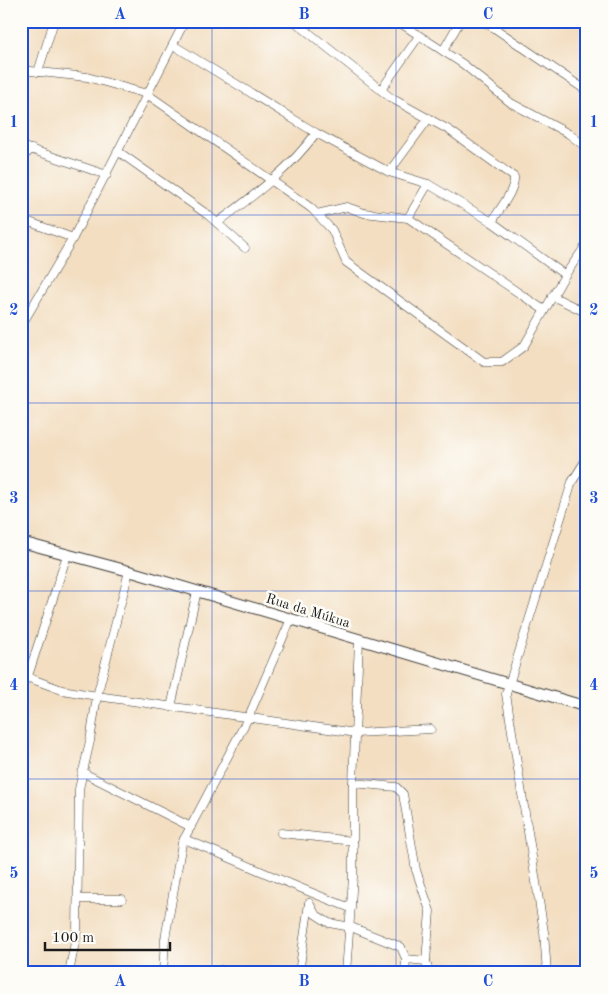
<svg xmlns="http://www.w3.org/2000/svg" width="608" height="994" font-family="'Old Standard TT',serif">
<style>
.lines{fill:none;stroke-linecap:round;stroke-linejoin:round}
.minor-casing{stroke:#3c3935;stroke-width:9}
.tertiary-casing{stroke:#3c3935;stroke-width:12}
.minor{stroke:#fff;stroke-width:8}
.tertiary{stroke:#fff;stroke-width:10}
.grid{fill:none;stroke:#1d4ed8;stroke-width:1;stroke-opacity:0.55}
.labels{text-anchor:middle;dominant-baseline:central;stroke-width:5;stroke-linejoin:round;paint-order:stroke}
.street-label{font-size:14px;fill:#1c1c1c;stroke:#fdfcf7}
.neatline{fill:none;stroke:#1d4ed8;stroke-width:2}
.grid-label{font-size:16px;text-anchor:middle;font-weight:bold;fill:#1d4ed8}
</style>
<rect width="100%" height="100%" fill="#fdfcf7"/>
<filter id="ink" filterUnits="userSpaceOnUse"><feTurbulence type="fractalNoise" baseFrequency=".02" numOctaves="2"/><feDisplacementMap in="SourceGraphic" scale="10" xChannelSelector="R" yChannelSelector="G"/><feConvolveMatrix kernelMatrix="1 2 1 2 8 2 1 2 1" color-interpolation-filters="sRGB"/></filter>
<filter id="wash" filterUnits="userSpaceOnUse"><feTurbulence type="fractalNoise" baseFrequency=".0096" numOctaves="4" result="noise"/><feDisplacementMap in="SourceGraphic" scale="20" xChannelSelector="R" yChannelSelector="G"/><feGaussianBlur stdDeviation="1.12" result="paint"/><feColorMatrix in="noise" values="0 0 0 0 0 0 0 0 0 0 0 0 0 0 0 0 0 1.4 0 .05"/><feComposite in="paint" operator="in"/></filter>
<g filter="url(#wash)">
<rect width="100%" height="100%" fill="#f3dec1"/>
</g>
<g filter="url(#ink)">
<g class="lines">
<!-- minor casing -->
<g class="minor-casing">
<g id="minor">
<path d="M 294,21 L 391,98 L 449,130 L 514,177 C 515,191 499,209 492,222"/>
<path d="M 397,21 L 463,64 L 511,103 L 569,134 L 587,148"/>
<path d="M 484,21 L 587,91"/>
<path d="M 173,45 L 316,133 L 389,172 L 428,184 L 492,222 L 565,275"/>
<path d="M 443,51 L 460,21"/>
<path d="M 21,70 L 87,77 L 147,94 L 311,208 L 332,230 L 346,262 L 484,362 L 502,362 L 524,346 L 565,275 L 587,244"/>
<path d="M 38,72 L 54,21"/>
<path d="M 381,90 L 419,36"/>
<path d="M 21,146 L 107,175"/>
<path d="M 119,152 L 208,215 L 245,248"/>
<path d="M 21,158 L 32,149"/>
<path d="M 389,172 L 429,118"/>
<path d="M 317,214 L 347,207 L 364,213 L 408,218 L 544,310"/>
<path d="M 408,218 L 428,184"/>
<path d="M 21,219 L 73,238"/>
<path d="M 217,223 C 253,196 289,170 316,133"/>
<path d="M 552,296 L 587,313"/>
<path d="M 21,326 L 73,238 L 185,21"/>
<path d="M 21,675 L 62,690 L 97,696 L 356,733 L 431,729"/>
<path d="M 27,679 L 67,555"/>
<path d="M 171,707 L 197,591"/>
<path d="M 82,772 L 191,827"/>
<path d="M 353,783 L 396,787 L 403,794 L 416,870 L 430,911 L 426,961"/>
<path d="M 281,833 L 353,841"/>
<path d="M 184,839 C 240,861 294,887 351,908"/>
<path d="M 21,856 L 21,941"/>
<path d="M 78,899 L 122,899"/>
<path d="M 309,903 L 315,914 L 329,923 L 351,927 L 401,947 L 406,959 L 405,973"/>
<path d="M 406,959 L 426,961 L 429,973"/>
<path d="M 69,973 L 77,932 L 79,789 L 90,741 L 97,696 L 129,571"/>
<path d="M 163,973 L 165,939 L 182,843 L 248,718 L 291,619"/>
<path d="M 221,973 L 221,970"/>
<path d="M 299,973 L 309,903"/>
<path d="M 346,973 L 353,877 L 353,783 L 359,641"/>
<path d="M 547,973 L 544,932 L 506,694 L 572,482 L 587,458"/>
</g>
</g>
<!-- tertiary casing -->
<g class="tertiary-casing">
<path id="tertiary" d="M 21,542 L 129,571 L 587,707"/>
</g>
<!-- minor -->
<use href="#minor" class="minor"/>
<!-- tertiary -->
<use href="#tertiary" class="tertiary"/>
</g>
</g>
<!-- grid -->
<path class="grid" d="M 212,21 L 212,973M 396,21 L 396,973M 21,215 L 587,215M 21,403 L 587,403M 21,591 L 587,591M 21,779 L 587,779"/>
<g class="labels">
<!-- street labels -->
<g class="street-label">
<text transform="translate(308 611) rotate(17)">Rua da Múkua</text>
</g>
</g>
<!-- margin -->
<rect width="608" height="994" fill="none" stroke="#fdfcf7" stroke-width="55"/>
<!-- scale -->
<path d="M45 942v8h125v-8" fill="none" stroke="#1c1c1c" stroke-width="2.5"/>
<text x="52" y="942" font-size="15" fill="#1c1c1c" stroke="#fdfcf7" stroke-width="4" paint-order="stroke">100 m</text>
<rect x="28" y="28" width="552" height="938" class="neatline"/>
<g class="grid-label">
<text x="120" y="19">A</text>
<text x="304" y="19">B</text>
<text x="488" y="19">C</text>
<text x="14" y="127">1</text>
<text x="594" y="127">1</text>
<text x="14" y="315">2</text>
<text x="594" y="315">2</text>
<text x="14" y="503">3</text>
<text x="594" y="503">3</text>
<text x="14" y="690">4</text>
<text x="594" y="690">4</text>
<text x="14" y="878">5</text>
<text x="594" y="878">5</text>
<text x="120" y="986">A</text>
<text x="304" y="986">B</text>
<text x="488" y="986">C</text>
</g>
</svg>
